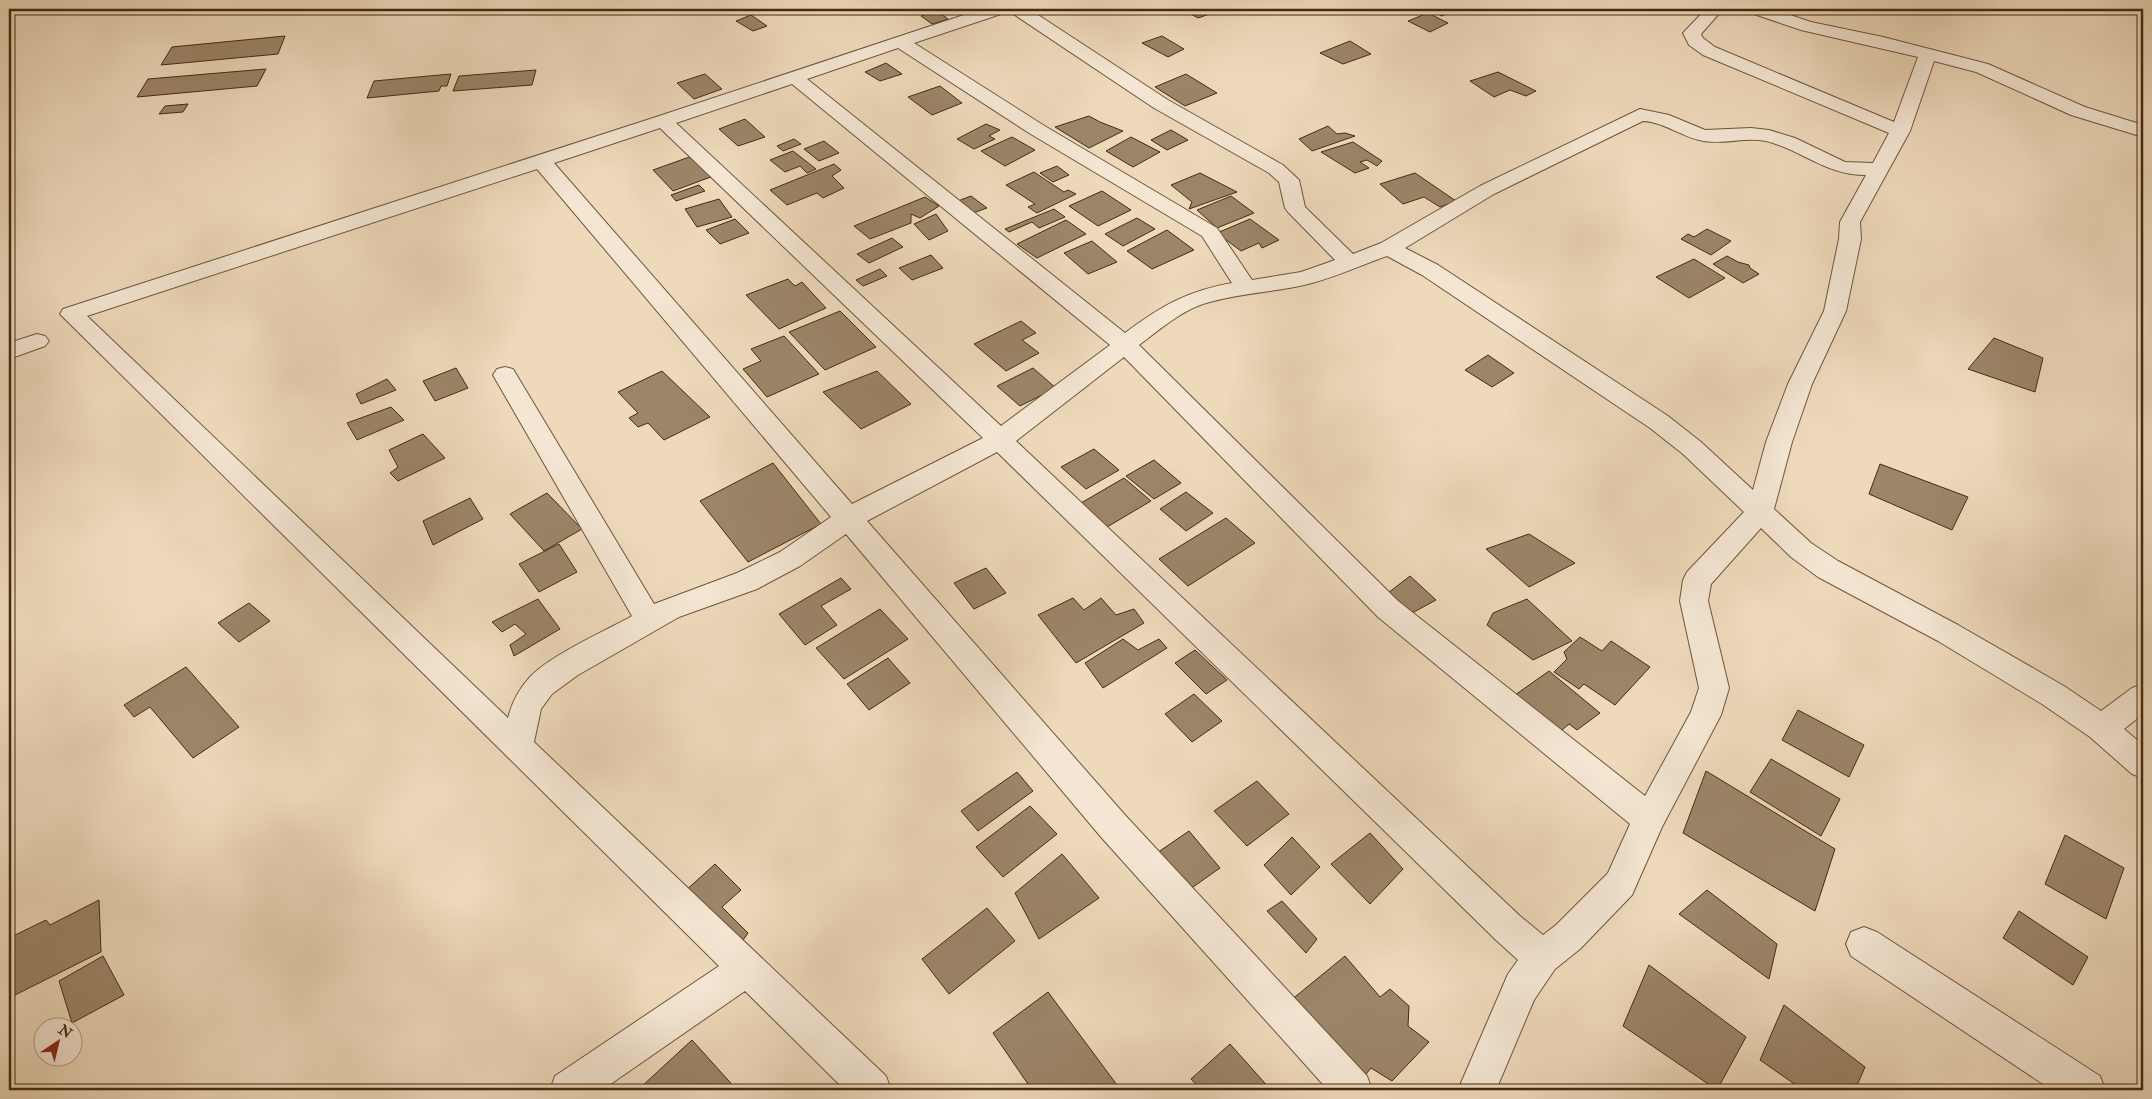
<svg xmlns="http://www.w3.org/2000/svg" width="2152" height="1099" font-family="'IM FELL Double Pica',serif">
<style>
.building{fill:#9c8569;stroke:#442b10}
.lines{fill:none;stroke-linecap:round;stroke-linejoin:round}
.minor-casing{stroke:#6e563b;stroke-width:2}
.minor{fill:#f4e6d3;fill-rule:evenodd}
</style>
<rect width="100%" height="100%" fill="#eed9bb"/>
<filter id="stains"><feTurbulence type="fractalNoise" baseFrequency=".004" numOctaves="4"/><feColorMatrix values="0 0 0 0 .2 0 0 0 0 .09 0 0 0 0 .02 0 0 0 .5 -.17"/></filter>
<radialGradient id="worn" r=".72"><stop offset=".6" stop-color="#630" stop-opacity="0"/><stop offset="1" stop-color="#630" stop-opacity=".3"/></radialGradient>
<!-- building -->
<g class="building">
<path d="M 1182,9 L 1219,9 L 1221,10 L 1198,18 Z"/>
<path d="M 1433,9 L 1440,9 L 1448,13 L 1442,16 L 1430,10 Z"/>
<path d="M 937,11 L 948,19 L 932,24 L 921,16 Z"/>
<path d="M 1428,13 L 1448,23 L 1430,32 L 1408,21 Z"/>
<path d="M 751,15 L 767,26 L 753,31 L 736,21 Z"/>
<path d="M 285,36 L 278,54 L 161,65 L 172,47 Z"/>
<path d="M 1162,36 L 1184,49 L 1168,57 L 1142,43 Z"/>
<path d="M 1350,41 L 1371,54 L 1343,64 L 1320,53 Z"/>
<path d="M 886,63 L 902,74 L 880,81 L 865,72 Z"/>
<path d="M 266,69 L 257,86 L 137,97 L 148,79 Z"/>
<path d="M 536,70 L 532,85 L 453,91 L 459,76 Z"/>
<path d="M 1498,72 L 1536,91 L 1526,96 L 1510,90 L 1494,97 L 1470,81 Z"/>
<path d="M 451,74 L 447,86 L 441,86 L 439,91 L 367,98 L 374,81 Z"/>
<path d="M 705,74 L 722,89 L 694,99 L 677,83 Z"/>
<path d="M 1186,74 L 1217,93 L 1185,106 L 1155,87 Z"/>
<path d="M 940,86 L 962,103 L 932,115 L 908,97 Z"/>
<path d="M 188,104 L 183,112 L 159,114 L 165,106 Z"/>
<path d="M 1089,116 L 1100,122 L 1123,131 L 1089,148 L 1055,127 Z"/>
<path d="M 745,119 L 765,137 L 738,146 L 719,129 Z"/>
<path d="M 986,124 L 1000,130 L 989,136 L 995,139 L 974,149 L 957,139 Z"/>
<path d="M 1328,126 L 1337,134 L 1345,133 L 1355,136 L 1312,151 L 1299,139 Z"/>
<path d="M 1171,130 L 1188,140 L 1167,150 L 1151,140 Z"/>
<path d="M 1012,137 L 1035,150 L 1005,166 L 981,151 Z"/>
<path d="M 1131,137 L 1160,152 L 1133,167 L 1106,151 Z"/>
<path d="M 794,139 L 801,144 L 783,151 L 777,146 Z"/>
<path d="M 824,141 L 839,153 L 819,161 L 804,149 Z"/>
<path d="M 1353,142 L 1382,161 L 1377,166 L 1367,160 L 1360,162 L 1369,168 L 1355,173 L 1321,152 Z"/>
<path d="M 793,151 L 816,169 L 807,173 L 800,166 L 785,172 L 770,160 Z"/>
<path d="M 695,155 L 716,175 L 673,191 L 653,170 Z"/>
<path d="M 834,164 L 841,170 L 832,176 L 844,188 L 823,198 L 817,193 L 787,205 L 770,190 Z"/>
<path d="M 1057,166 L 1069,175 L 1053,182 L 1040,173 Z"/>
<path d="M 1034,172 L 1064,192 L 1068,190 L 1076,194 L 1037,213 L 1028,207 L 1035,204 L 1006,185 Z"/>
<path d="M 1200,173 L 1237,192 L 1189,209 L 1192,202 L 1171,185 Z"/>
<path d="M 1415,173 L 1456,201 L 1440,207 L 1424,197 L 1403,204 L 1380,184 Z"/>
<path d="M 699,185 L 705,191 L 676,201 L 671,195 Z"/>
<path d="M 1102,191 L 1131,210 L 1098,226 L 1069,206 Z"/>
<path d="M 971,196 L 987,208 L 973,213 L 958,201 Z"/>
<path d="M 1231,196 L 1254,213 L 1217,228 L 1197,210 Z"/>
<path d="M 925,197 L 939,206 L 920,218 L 911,214 L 911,223 L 870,239 L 854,226 Z"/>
<path d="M 719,199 L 732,217 L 697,227 L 685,209 Z"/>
<path d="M 1054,209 L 1065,217 L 1039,228 L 1032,222 L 1009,232 L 1005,229 Z"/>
<path d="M 936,214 L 948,231 L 929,240 L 914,224 Z"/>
<path d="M 1137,218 L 1155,229 L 1123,246 L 1105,234 Z"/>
<path d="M 735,219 L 749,233 L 720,244 L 706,230 Z"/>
<path d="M 1250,219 L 1279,240 L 1262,248 L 1259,243 L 1241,251 L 1217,233 Z"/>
<path d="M 1066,220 L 1086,234 L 1037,258 L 1017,244 Z"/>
<path d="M 1707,229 L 1731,241 L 1711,255 L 1681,239 L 1688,234 L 1694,237 Z"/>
<path d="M 1167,230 L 1194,250 L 1152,269 L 1127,251 Z"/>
<path d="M 892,238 L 903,247 L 869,263 L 857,254 Z"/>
<path d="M 1092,241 L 1117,262 L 1088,274 L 1064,253 Z"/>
<path d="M 931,255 L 943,268 L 912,280 L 899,268 Z"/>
<path d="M 1727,256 L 1738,262 L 1749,265 L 1750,268 L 1759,274 L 1743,283 L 1713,264 Z"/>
<path d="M 1694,259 L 1725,278 L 1689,298 L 1656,277 Z"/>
<path d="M 880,269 L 887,276 L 863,286 L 856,280 Z"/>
<path d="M 788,279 L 795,286 L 802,282 L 826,308 L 779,329 L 746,295 Z"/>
<path d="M 840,311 L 876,347 L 825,370 L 789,332 Z"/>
<path d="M 1021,321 L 1036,333 L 1022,340 L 1039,353 L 1006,371 L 974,344 Z"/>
<path d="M 784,336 L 819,374 L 767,397 L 743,369 L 761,361 L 751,349 Z"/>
<path d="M 1994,338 L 2043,358 L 2035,392 L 1968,369 Z"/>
<path d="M 1488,355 L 1514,373 L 1492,387 L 1465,370 Z"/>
<path d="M 456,368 L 468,388 L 435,401 L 423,381 Z"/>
<path d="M 1033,368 L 1056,388 L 1020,406 L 997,386 Z"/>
<path d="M 662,371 L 710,417 L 664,440 L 648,423 L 638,427 L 629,418 L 638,413 L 618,392 Z"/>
<path d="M 877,371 L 911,404 L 861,429 L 823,392 Z"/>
<path d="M 387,379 L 396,390 L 361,404 L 356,394 Z"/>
<path d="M 391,407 L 404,420 L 357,440 L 347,423 Z"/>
<path d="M 423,434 L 445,458 L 398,481 L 390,473 L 398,467 L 389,450 Z"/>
<path d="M 1094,449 L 1119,470 L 1086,489 L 1061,467 Z"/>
<path d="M 1154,460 L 1181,483 L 1154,499 L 1126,476 Z"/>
<path d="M 773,463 L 821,524 L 748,562 L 700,501 Z"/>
<path d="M 1880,464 L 1968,497 L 1952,530 L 1869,494 Z"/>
<path d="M 1124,478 L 1151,501 L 1107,527 L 1081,503 Z"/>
<path d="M 1186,492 L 1213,513 L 1186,531 L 1160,509 Z"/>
<path d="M 547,493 L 582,529 L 544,551 L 510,514 Z"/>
<path d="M 470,498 L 483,519 L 433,545 L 423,521 Z"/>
<path d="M 1226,518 L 1255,543 L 1188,586 L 1159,559 Z"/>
<path d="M 1529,534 L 1575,563 L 1529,587 L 1486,549 Z"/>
<path d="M 559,544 L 577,572 L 539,592 L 519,564 Z"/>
<path d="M 986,568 L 1006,593 L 974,609 L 954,583 Z"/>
<path d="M 1410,576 L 1436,600 L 1412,613 L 1388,593 Z"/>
<path d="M 841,578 L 851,589 L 821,606 L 837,625 L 805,645 L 779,614 Z"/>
<path d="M 1073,598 L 1084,610 L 1101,598 L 1116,615 L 1134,609 L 1144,623 L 1076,663 L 1038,615 Z"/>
<path d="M 538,599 L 560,629 L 514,656 L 510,645 L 526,634 L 515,624 L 502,632 L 492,622 Z"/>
<path d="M 1527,599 L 1572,641 L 1533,660 L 1487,625 L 1493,613 Z"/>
<path d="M 249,603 L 270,621 L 239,642 L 218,623 Z"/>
<path d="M 880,609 L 908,639 L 844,679 L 816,648 Z"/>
<path d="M 1580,637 L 1602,651 L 1611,641 L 1650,667 L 1615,705 L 1584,684 L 1579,689 L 1554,672 L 1567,659 L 1564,652 Z"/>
<path d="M 1123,639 L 1138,650 L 1159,639 L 1167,648 L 1103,688 L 1085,663 Z"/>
<path d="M 1195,650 L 1227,680 L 1206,694 L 1175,663 Z"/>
<path d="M 888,658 L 910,683 L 869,710 L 847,684 Z"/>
<path d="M 186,667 L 239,727 L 193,758 L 150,707 L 134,717 L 124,705 Z"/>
<path d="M 1549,671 L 1600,713 L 1577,730 L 1569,724 L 1556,735 L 1515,695 Z"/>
<path d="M 1194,694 L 1222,721 L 1192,742 L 1165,714 Z"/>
<path d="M 1798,710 L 1864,745 L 1849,777 L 1782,740 Z"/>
<path d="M 1771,759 L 1840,799 L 1821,836 L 1750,792 Z"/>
<path d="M 1706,771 L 1835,849 L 1815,911 L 1683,833 Z"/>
<path d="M 1017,772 L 1033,791 L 978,831 L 961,811 Z"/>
<path d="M 1257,781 L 1289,814 L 1247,846 L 1214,811 Z"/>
<path d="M 1030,806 L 1057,834 L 1003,877 L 976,847 Z"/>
<path d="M 1189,831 L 1220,868 L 1183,894 L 1151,857 Z"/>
<path d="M 1370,833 L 1403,869 L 1370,904 L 1331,864 Z"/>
<path d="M 2065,835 L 2124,868 L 2106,919 L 2045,884 Z"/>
<path d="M 1292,837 L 1320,867 L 1291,895 L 1264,865 Z"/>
<path d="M 1062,854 L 1099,898 L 1039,939 L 1015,893 Z"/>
<path d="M 715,864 L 741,890 L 722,907 L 748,933 L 737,949 L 683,893 Z"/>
<path d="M 1707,890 L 1777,944 L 1769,979 L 1679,914 Z"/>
<path d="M 99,900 L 101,952 L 9,998 L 9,976 L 12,974 L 12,967 L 9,968 L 9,938 L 46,920 L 50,925 Z"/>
<path d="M 1282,901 L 1317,939 L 1306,953 L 1267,911 Z"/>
<path d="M 987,908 L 1015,941 L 949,994 L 922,959 Z"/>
<path d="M 2019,911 L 2088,957 L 2073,985 L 2003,938 Z"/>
<path d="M 103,956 L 124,995 L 72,1023 L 59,981 Z"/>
<path d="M 1345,956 L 1380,997 L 1390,989 L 1409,1006 L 1408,1026 L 1429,1042 L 1392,1081 L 1371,1068 L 1361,1080 L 1290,1001 Z"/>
<path d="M 1649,965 L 1746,1037 L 1717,1090 L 1623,1026 Z"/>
<path d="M 1048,992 L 1120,1089 L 1119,1090 L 1032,1090 L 993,1033 Z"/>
<path d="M 1784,1005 L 1865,1067 L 1855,1090 L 1803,1090 L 1760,1060 Z"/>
<path d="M 692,1040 L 737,1090 L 644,1090 L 641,1087 Z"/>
<path d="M 1230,1044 L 1271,1090 L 1201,1090 L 1191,1079 Z"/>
</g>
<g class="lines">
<!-- minor casing -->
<g class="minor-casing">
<g id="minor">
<path d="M 982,9 L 1006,9 L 1004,13 L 914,43 L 1043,125 L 1217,228 L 1252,280 L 1301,272 L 1335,260 L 1288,212 L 1285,208 L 1279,182 L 1269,173 L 1154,108 L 1012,13 L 1010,9 L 1029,9 L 1168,100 L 1283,165 L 1299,180 L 1305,207 L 1353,254 L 1381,243 L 1480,186 L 1640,109 L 1669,115 L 1705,130 L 1751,128 L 1769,130 L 1795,138 L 1845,162 L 1873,163 L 1889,133 L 1703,55 L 1689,45 L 1683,33 L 1706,9 L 1723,9 L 1701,34 L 1703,38 L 1715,47 L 1894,122 L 1918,57 L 1801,30 L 1751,13 L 1749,9 L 1773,9 L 1811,22 L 1883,37 L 1988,64 L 2085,107 L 2143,125 L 2143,137 L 2071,115 L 1976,72 L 1934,61 L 1910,131 L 1860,222 L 1861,239 L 1846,311 L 1812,384 L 1792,442 L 1774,509 L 1811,543 L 1838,561 L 1958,625 L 2064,686 L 2101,711 L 2132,688 L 2143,684 L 2143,714 L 2124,729 L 2143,745 L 2143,778 L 2132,774 L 2090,737 L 2042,704 L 1938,641 L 1818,577 L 1791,557 L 1761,528 L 1711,584 L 1708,601 L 1729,688 L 1721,715 L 1662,827 L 1632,895 L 1580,949 L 1555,969 L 1534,1000 L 1496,1090 L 1458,1090 L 1508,974 L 1518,960 L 1496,940 L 997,452 L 867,521 L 1125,815 L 1367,1076 L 1372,1090 L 1328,1090 L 1101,837 L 846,534 L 800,566 L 757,589 L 679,617 L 578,675 L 552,694 L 541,709 L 534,742 L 886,1076 L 891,1090 L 845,1090 L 745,991 L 602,1090 L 550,1090 L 555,1076 L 719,966 L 60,314 L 63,309 L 656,117 ZM 898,48 L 1029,133 L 1202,236 L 1232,283 C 1187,291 1161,306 1125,333 L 807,79 ZM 792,84 L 1110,345 L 1001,426 L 676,123 ZM 1643,121 C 1665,122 1683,138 1704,141 C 1727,145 1750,135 1773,143 C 1807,154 1828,175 1866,175 L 1840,222 L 1839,239 L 1824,311 L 1788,384 L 1766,442 L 1753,490 L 1701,442 L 1668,416 L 1438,265 L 1405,248 L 1494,194 ZM 660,128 L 983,438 L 852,504 L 554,163 ZM 537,169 L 831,517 L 780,552 L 737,573 L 654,604 L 513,369 L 505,367 L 497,369 L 493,375 L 632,616 C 605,631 549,656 530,677 C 519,689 512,702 508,718 L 87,316 ZM 1387,256 L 1422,275 L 1650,428 L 1683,454 L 1744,512 L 1687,572 L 1683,580 L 1680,601 L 1699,688 L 1691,712 L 1645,796 L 1398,601 L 1139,345 C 1158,331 1177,314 1200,305 C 1235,293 1272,293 1308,284 C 1336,277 1361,265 1387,256 ZM 1124,357 L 1378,617 L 1630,824 L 1608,873 L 1556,925 L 1543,935 L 1520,916 L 1016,441 Z"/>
<path d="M 37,334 L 45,336 L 49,341 L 45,346 L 9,359 L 9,343 Z"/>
<path d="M 1864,927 L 1877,932 L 2100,1076 L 2105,1090 L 2052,1090 L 1851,956 L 1846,944 L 1851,932 Z"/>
</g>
</g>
<!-- minor -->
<use href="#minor" class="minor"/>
</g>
<!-- margin -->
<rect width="2152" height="1099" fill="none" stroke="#eed9bb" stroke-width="30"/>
<rect x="10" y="10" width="2132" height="1079" fill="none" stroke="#442b10" stroke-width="2.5"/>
<rect x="15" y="15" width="2122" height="1069" fill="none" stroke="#442b10"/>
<!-- north arrow -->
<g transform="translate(58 1042) rotate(35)"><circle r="24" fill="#f4e6d3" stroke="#ae9b85"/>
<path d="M0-4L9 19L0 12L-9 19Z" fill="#8f2418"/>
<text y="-8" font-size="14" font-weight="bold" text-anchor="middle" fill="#442b10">N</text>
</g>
<rect width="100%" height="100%" filter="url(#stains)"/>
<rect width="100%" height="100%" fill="url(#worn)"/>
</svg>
